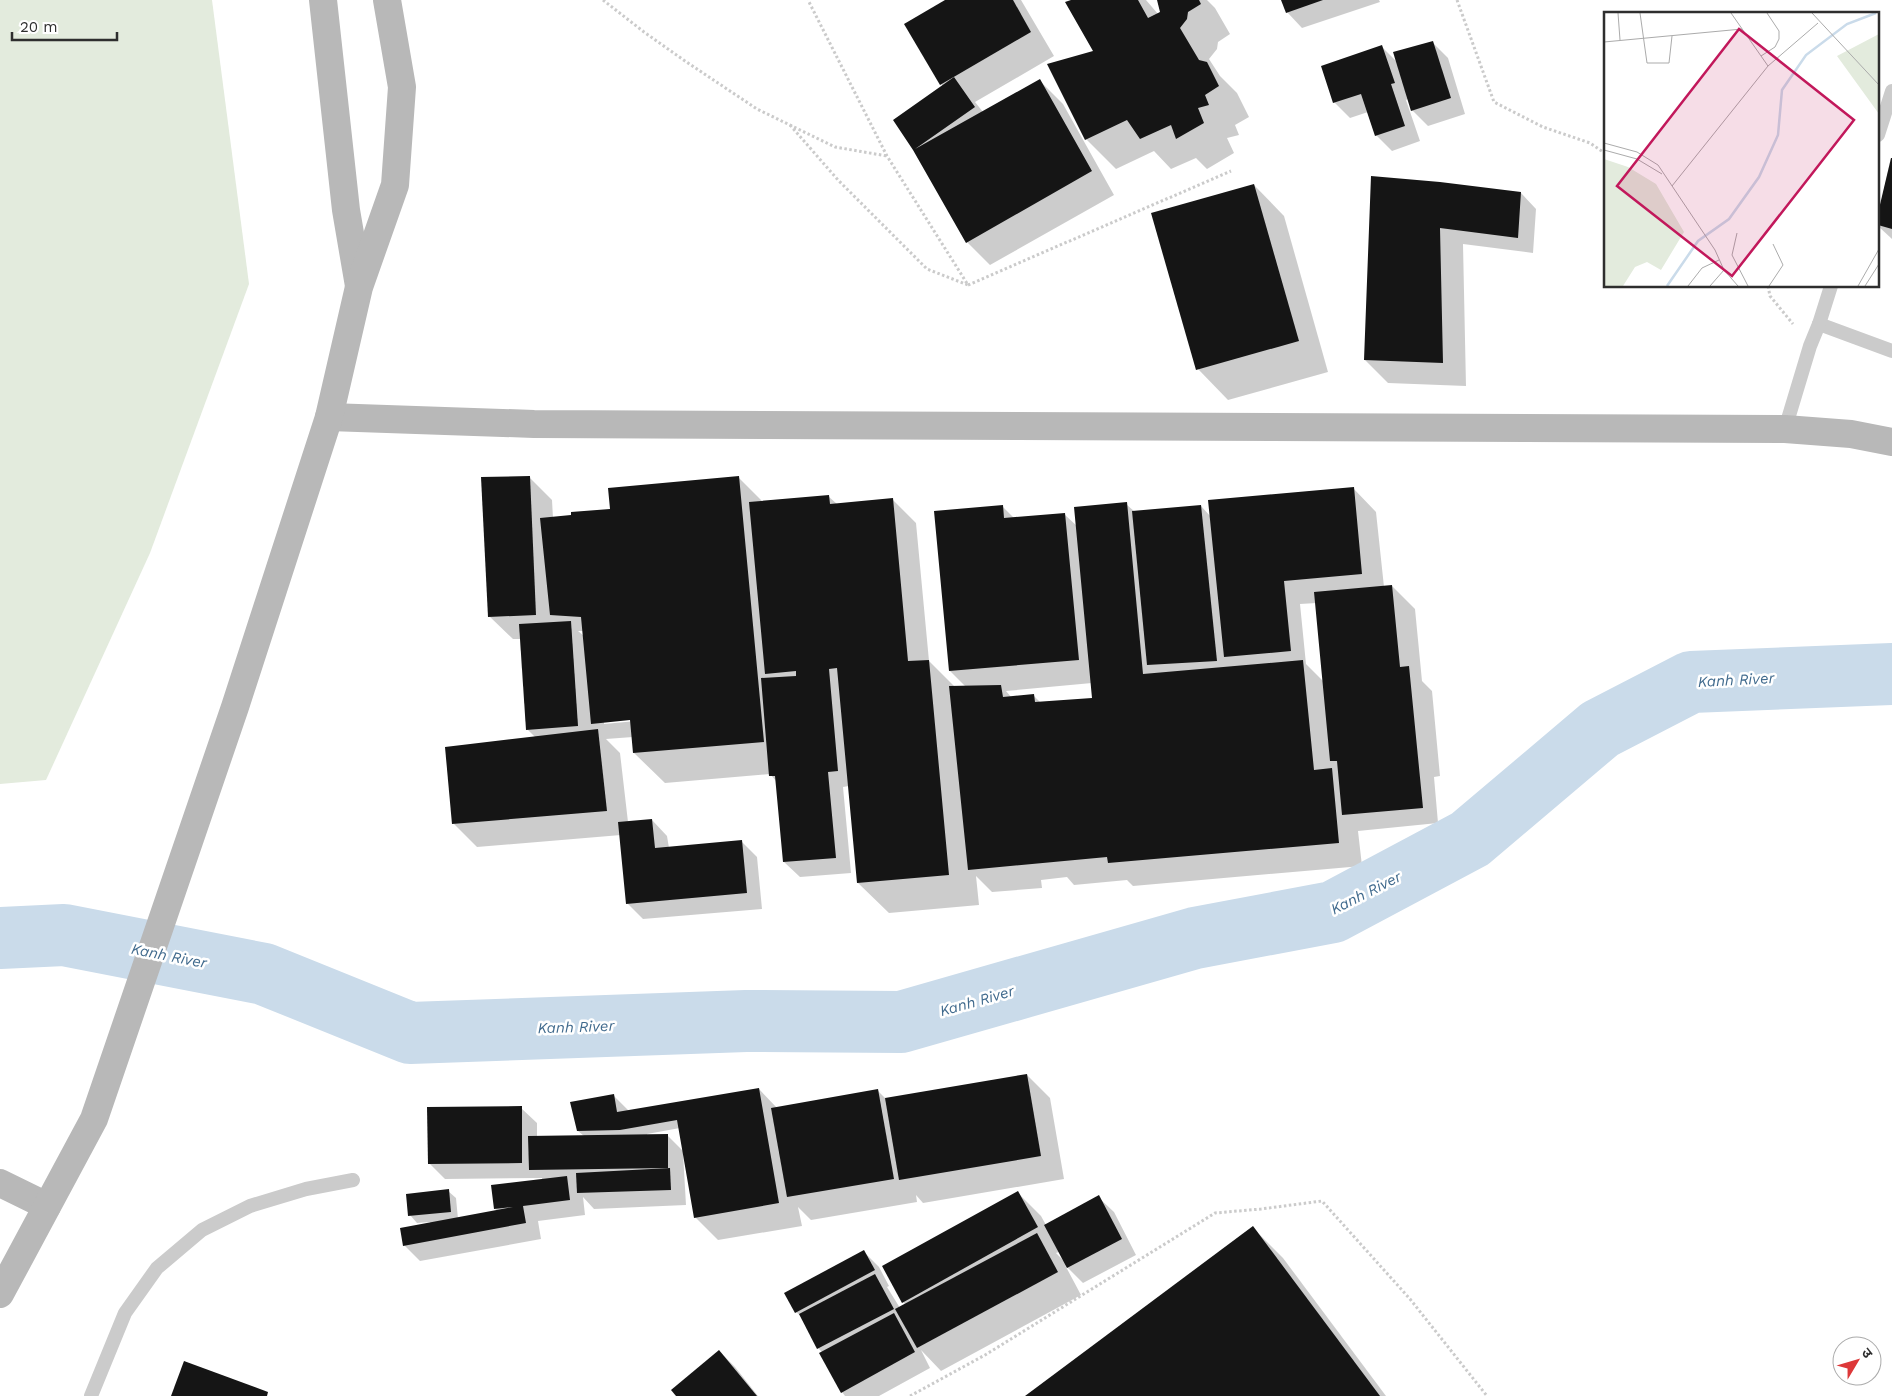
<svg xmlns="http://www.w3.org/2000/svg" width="1892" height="1396" font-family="'Work Sans','Noto Sans Devanagari',sans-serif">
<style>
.green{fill:#e3ebdd}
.shadow{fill:#0003;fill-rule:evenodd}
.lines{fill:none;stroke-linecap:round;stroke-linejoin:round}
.river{stroke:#cadbea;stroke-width:62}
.building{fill:#151515}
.path{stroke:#cbcbcb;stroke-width:3;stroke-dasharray:2.5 2.5;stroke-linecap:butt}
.lane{stroke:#cbcbcb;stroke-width:14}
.secondary{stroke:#b8b8b8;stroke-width:28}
.labels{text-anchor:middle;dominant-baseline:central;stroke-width:5;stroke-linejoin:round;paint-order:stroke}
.water-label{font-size:15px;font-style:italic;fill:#406a8d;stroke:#fff}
.inset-river{fill:none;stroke:#cadbea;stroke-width:2.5}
.inset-road{fill:none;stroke:#ababab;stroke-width:1}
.view{fill:#c2185b;fill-opacity:0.15;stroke:#c2185b;stroke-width:2.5}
.inset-edge{fill:none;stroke:#2e2e2e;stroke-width:2.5}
</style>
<rect width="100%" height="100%" fill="#fff"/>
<!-- green -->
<path class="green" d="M 0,0 L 212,0 L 249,284 L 150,553 L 46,780 L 0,784 Z"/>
<!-- shadow -->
<g class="shadow">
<path d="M 948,0 L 1021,0 L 1054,56 L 975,102 L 983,112 L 1040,81 L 1063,104 L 1114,195 L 990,265 L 967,242 L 914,149 L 943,87 L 906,24 Z"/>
<path d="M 1074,0 L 1146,0 L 1158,14 L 1161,13 L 1158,0 L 1207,0 L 1215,8 L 1230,34 L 1218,42 L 1217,49 L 1209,59 L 1220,76 L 1237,93 L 1249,117 L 1235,125 L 1239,135 L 1227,138 L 1234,153 L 1207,169 L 1196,158 L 1171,169 L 1154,151 L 1116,169 L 1086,139 L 1094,52 Z"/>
<path d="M 1283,0 L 1379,0 L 1380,2 L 1302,28 L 1287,12 Z"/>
<path d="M 1432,42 L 1448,58 L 1465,114 L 1428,126 L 1412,110 L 1409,98 L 1406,100 L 1420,141 L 1392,151 L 1376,135 L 1368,112 L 1350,118 L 1334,102 L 1382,47 L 1398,63 Z"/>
<path d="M 1892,160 L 1892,239 L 1878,226 L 1878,219 Z"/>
<path d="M 1372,177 L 1521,193 L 1536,209 L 1533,253 L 1463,244 L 1466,386 L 1388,383 L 1365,360 Z"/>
<path d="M 1254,185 L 1284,216 L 1328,372 L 1228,400 L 1198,369 Z"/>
<path d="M 529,477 L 552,500 L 553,518 L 611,510 L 739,478 L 763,502 L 828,496 L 837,504 L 893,500 L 916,523 L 929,661 L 955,687 L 966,687 L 950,671 L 1002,506 L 1014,518 L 1064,514 L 1078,527 L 1126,504 L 1135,512 L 1201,506 L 1211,517 L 1353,488 L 1376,512 L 1384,587 L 1392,586 L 1415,609 L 1422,681 L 1432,691 L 1440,776 L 1434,777 L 1438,823 L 1358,831 L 1362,866 L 1133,886 L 1127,880 L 1074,885 L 1067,877 L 1041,880 L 1042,888 L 992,892 L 976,876 L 979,905 L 889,913 L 858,883 L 849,786 L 843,787 L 851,873 L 800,877 L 784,862 L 777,782 L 770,774 L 665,783 L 634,753 L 633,737 L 606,739 L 620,753 L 628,822 L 652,820 L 667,836 L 669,848 L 741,841 L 757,857 L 762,909 L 643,919 L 627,903 L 621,835 L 477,847 L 454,824 L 535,737 L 527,729 L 521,639 L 513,639 L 489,616 ZM 1317,603 L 1324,682 L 1306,664 L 1300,604 ZM 578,631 L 584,631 L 584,636 ZM 1092,683 L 1093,699 L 1041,703 L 1034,696 L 1012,698 L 1006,691 ZM 636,718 L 636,721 L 604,724 L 604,721 Z"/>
<path d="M 1027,1075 L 1050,1098 L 1064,1179 L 923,1203 L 916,1195 L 917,1202 L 811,1220 L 798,1207 L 802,1226 L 718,1240 L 695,1217 L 684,1153 L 683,1153 L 686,1205 L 594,1209 L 583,1197 L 585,1215 L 538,1221 L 541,1239 L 420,1261 L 404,1245 L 431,1224 L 430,1222 L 417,1223 L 410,1215 L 448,1191 L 456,1198 L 458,1219 L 498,1211 L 495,1209 L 542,1180 L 542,1178 L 445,1179 L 430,1164 L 521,1108 L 537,1123 L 537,1137 L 584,1136 L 578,1131 L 614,1096 L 629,1111 L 759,1089 L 777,1108 L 878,1091 L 886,1099 ZM 680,1128 L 684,1152 L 667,1135 L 647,1135 L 647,1134 Z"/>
<path d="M 1018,1193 L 1041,1216 L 1046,1225 L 1098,1197 L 1114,1212 L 1136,1255 L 1083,1283 L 1065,1265 L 1081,1295 L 941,1371 L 921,1350 L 930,1368 L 879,1396 L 845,1396 L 842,1392 L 823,1353 L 818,1348 L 802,1317 L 796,1312 L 863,1251 L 879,1267 L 889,1286 L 887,1287 L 900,1308 L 906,1305 L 903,1302 ZM 1059,1252 L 1063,1260 L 1056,1253 Z"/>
<path d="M 1253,1228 L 1283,1258 L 1386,1396 L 1027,1396 Z"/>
<path d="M 719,1351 L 735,1367 L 758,1396 L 678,1396 Z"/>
</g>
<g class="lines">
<!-- river -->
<path class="river" d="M 0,938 L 64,935 L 264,974 L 410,1033 L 746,1021 L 901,1022 L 1195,938 L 1333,912 L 1470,839 L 1600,729 L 1691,682 L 1892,674"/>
</g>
<!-- building -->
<g class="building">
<path d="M 945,0 L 1013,0 L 1031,32 L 940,85 L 904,24 Z"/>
<path d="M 1071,0 L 1138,0 L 1148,18 L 1160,12 L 1157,0 L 1199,0 L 1201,4 L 1188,12 L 1187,19 L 1180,28 L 1199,60 L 1207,62 L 1219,86 L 1205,95 L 1209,105 L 1198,108 L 1204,123 L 1176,139 L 1171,125 L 1140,139 L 1127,120 L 1085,140 L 1047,64 L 1093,51 L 1065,2 Z"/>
<path d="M 1281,0 L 1323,0 L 1286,13 Z"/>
<path d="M 1433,41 L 1451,98 L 1411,111 L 1393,52 Z"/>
<path d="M 1382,45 L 1395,83 L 1391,84 L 1405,126 L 1375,136 L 1361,94 L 1333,103 L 1321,66 Z"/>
<path d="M 954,77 L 975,107 L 915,149 L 1040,79 L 1092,171 L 966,243 L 913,150 L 893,120 Z"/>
<path d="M 1891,158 L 1892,158 L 1892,229 L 1878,225 L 1878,213 Z"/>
<path d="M 1371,176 L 1440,182 L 1521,192 L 1518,238 L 1440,228 L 1443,363 L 1364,360 Z"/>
<path d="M 1254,184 L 1299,341 L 1196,370 L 1151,213 Z"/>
<path d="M 530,476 L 536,615 L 488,617 L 481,477 Z"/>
<path d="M 739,476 L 764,742 L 633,753 L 630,720 L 591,724 L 581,617 L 550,615 L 540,518 L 571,515 L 571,512 L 610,509 L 608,488 Z"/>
<path d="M 1354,487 L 1362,574 L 1284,581 L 1291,651 L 1224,657 L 1208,500 Z"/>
<path d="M 829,495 L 830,504 L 893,498 L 908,661 L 929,660 L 949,875 L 857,883 L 837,668 L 829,669 L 838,771 L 828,772 L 836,858 L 783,862 L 775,776 L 769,776 L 761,678 L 796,676 L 796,671 L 765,674 L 749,502 Z"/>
<path d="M 1127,502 L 1143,674 L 1303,660 L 1314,770 L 1332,768 L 1339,843 L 1108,863 L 1107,857 L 968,870 L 949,686 L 1001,685 L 1003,697 L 1034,694 L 1035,702 L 1092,698 L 1074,507 Z"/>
<path d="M 1003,505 L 1004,518 L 1065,513 L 1079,660 L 949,671 L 934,511 Z"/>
<path d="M 1201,505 L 1217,661 L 1147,665 L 1132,511 Z"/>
<path d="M 1392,585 L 1400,667 L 1409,666 L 1423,808 L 1342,815 L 1337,761 L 1330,761 L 1314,592 Z"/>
<path d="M 571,621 L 578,726 L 526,730 L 519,624 Z"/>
<path d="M 598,729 L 607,811 L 452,824 L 445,747 Z"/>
<path d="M 652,819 L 655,848 L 742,840 L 747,893 L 626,904 L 618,822 Z"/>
<path d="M 1027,1074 L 1041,1156 L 899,1180 L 885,1098 Z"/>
<path d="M 759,1088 L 779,1203 L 694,1218 L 677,1120 L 620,1130 L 577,1131 L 570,1102 L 614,1094 L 617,1112 Z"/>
<path d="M 878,1089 L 894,1179 L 787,1197 L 771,1108 Z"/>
<path d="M 522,1106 L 522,1163 L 428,1164 L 427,1107 Z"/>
<path d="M 668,1134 L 668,1168 L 529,1170 L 528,1136 Z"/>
<path d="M 670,1168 L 671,1190 L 577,1193 L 576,1173 Z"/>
<path d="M 567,1176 L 570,1200 L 523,1206 L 526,1223 L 403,1246 L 400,1228 L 513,1207 L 494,1209 L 491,1185 Z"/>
<path d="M 449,1189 L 451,1212 L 408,1216 L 406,1194 Z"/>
<path d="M 1018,1191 L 1038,1227 L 902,1303 L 882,1266 Z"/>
<path d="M 1099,1195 L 1122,1239 L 1067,1268 L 1044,1225 Z"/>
<path d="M 1253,1226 L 1380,1396 L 1025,1396 Z"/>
<path d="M 1037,1233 L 1058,1272 L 917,1348 L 895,1309 Z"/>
<path d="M 864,1250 L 875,1270 L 795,1313 L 784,1293 Z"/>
<path d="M 875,1274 L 894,1309 L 817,1349 L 799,1314 Z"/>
<path d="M 894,1313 L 915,1352 L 841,1393 L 819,1353 Z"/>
<path d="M 719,1350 L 757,1396 L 676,1396 L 671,1390 Z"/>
<path d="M 184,1361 L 268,1392 L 267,1396 L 171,1396 Z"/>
</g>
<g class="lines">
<!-- path -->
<g class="path">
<path d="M 603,0 L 644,32 L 685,61 L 757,109 L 835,147 L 887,156"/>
<path d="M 1457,0 L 1494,102 L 1543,127 L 1590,143 L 1606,154"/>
<path d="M 790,125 L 838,180 L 927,269 L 968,285 L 887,156 L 808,0"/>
<path d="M 968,285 L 1231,171"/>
<path d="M 1768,286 L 1770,296 L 1793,324"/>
<path d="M 910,1396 L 985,1355 L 1215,1213 L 1261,1209 L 1322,1201 L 1410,1299 L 1487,1396"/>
</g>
<!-- lane -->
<g class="lane">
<path d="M 1878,135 L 1892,91"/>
<path d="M 1819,324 L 1892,351"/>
<path d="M 1785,429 L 1810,346 L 1819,324 L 1831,286"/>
<path d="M 91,1396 L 125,1313 L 157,1268 L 202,1230 L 250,1206 L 306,1189 L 353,1180"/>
</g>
<!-- secondary -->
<g class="secondary">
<path d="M 323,0 L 346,210 L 359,286"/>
<path d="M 329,417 L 534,424 L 1785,429 L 1851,434 L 1892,442"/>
<path d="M 0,1183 L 47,1206"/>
<path d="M 0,1294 L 94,1119 L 235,707 L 329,417 L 359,287 L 395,185 L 402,87 L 387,0"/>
</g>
</g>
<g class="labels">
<!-- water labels -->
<g class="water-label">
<text transform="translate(1736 680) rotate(-3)">Kanh River</text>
<text transform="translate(1366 893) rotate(-27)">Kanh River</text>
<text transform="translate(169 956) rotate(11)">Kanh River</text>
<text transform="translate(977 1001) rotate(-16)">Kanh River</text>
<text transform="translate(576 1027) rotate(-2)">Kanh River</text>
</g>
</g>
<!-- overview -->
<g transform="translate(1604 12)">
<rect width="275" height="275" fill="#fff"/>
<path d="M 275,22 L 275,102 L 233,44 ZM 0,147 L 24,155 L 52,172 L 80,220 L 57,258 L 43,250 L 31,255 L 19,274 L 0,274 Z" fill="#e3ebdd"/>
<path class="inset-river" d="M 63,274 L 94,229 L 125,207 L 155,165 L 174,123 L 178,78 L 202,43 L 243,12 L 272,1"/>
<path class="inset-road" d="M 14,1 L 16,28M 36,1 L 43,51 L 65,51 L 68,24M 127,1 L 164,54M 208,1 L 275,73M 0,30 L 138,17M 157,44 L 171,35 L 175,27 L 175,19 L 163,1M 0,131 L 33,140 L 54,153 L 111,238 L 120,258 L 134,274M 0,138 L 33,147 L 58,162M 68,174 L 164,54 L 214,11M 133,221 L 128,243 L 144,274M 84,274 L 98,256 L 115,248M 106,274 L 120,258M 165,274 L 179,253 L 169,232M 254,274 L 275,237M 261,274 L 275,252"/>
<path class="view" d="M 135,17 L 250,108 L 128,264 L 13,174 Z"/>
<rect width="275" height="275" class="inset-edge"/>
</g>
<!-- north arrow -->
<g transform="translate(1857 1361) rotate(52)"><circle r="24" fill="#ffffff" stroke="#ababab"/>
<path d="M0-4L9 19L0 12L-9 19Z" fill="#dd3839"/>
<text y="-8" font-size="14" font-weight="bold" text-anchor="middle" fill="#2e2e2e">उ</text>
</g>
<!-- scale -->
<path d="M12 32v8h105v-8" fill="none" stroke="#2e2e2e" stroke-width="2.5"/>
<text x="20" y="32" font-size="15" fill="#2e2e2e" stroke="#ffffff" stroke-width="4" paint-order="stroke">20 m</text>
</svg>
